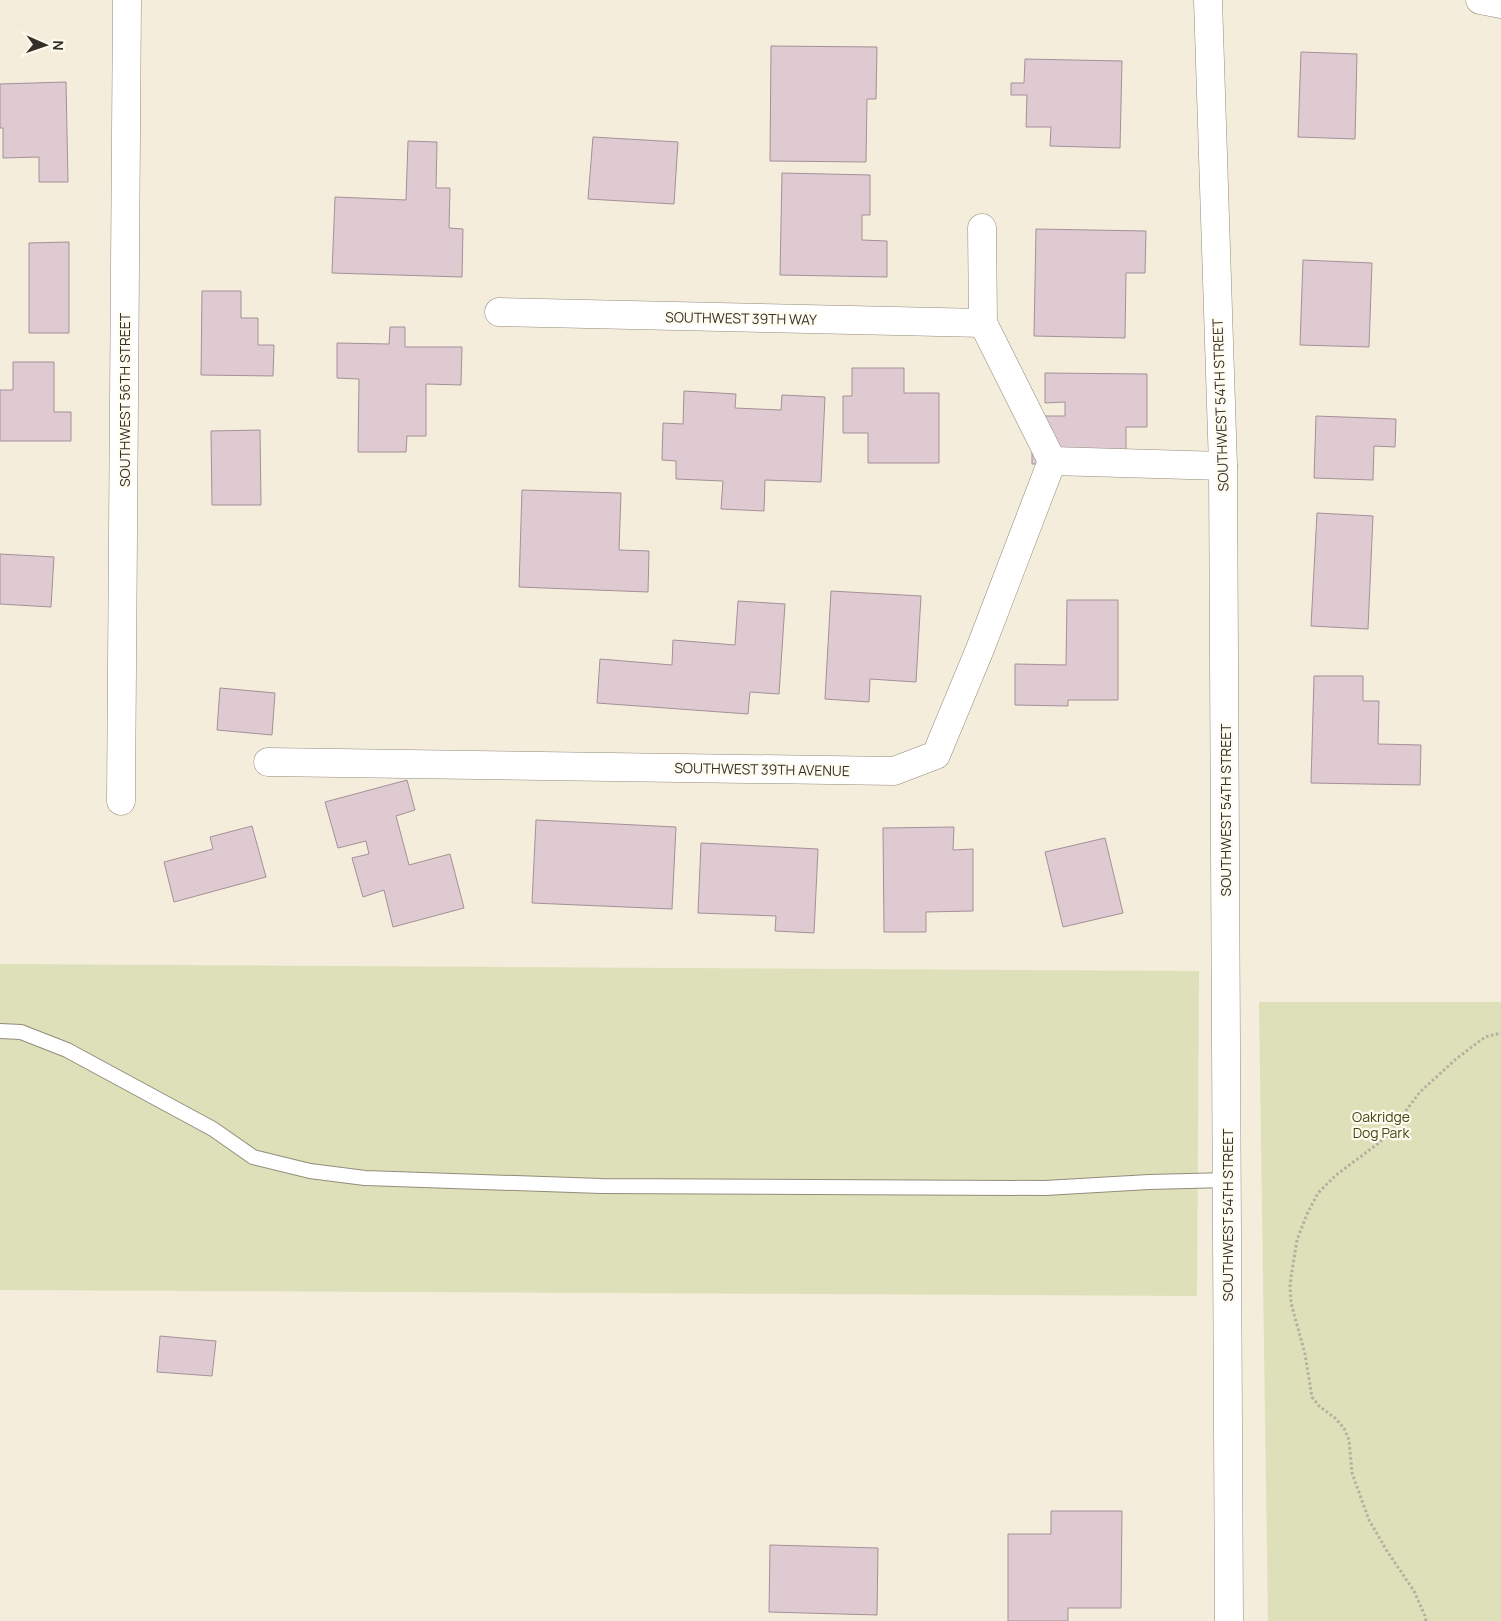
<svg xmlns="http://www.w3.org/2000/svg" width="1501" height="1621" font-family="Manrope,sans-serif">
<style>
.green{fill:#dee0b9}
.building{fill:#dfcad2;stroke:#a49098}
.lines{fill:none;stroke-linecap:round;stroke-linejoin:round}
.lane-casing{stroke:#938c7b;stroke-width:16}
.street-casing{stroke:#938c7b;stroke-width:29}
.secondary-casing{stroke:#938c7b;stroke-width:29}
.path{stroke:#b5afa1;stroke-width:3;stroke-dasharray:2.5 2.5;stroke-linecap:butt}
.lane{stroke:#fff;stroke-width:14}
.street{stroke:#fff;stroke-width:28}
.secondary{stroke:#fff;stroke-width:28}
.labels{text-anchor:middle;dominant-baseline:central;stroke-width:4.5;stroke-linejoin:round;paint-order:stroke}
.street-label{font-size:14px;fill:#333029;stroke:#fffbef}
.park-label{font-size:14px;fill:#464716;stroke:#fffbef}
</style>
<rect width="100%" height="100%" fill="#f4eddb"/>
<!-- green -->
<g class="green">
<path d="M 0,964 L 1199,971 L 1197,1296 L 0,1290 Z"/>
<path d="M 1259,1002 L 1501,1002 L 1501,1621 L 1268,1621 Z"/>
</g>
<!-- building -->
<g class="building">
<path d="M 771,46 L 877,47 L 876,99 L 867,99 L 866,162 L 770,161 Z"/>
<path d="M 1301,52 L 1357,54 L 1355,139 L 1298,137 Z"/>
<path d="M 1025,59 L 1122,61 L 1120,148 L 1050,146 L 1051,127 L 1026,127 L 1027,95 L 1011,95 L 1011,83 L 1024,83 Z"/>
<path d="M 66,82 L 68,182 L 39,182 L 39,157 L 3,158 L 3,128 L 0,128 L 0,84 Z"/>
<path d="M 593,137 L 678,142 L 674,204 L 588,199 Z"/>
<path d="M 408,141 L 437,142 L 436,188 L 450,188 L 449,228 L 463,229 L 462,277 L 332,273 L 335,197 L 406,200 Z"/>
<path d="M 782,173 L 870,175 L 870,215 L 862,215 L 862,240 L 887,241 L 887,277 L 780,275 Z"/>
<path d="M 1036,229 L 1146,231 L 1145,273 L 1126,273 L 1125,338 L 1034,336 Z"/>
<path d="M 69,242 L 69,333 L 29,333 L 29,243 Z"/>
<path d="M 1303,260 L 1372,263 L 1369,347 L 1300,345 Z"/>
<path d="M 202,291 L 241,291 L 241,318 L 258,318 L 258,345 L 274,345 L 273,376 L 201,375 Z"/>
<path d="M 390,327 L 405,327 L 405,347 L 462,347 L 461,385 L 426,384 L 426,436 L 407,436 L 406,452 L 358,452 L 359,379 L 337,378 L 337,343 L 389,344 Z"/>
<path d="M 13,362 L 54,362 L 54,412 L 71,412 L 71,441 L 0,441 L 0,390 L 13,390 Z"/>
<path d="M 852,368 L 904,368 L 904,393 L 939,393 L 939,463 L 868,463 L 868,433 L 843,433 L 843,396 L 852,396 Z"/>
<path d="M 1045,373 L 1147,374 L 1147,427 L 1126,427 L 1126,465 L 1032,464 L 1032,416 L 1065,416 L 1065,402 L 1045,403 Z"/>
<path d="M 684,391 L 736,394 L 735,408 L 781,410 L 782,395 L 825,397 L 821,482 L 765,480 L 764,511 L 721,509 L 723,481 L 676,479 L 676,461 L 662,460 L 663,423 L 683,424 Z"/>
<path d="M 1316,416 L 1396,419 L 1395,447 L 1374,446 L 1373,480 L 1314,478 Z"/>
<path d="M 260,430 L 261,505 L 212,505 L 211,431 Z"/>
<path d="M 522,490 L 621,493 L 619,550 L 649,551 L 648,592 L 519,587 Z"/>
<path d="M 1317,513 L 1373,516 L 1368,629 L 1311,626 Z"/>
<path d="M 0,554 L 54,557 L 51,607 L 0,604 Z"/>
<path d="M 831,591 L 921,596 L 916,682 L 870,679 L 869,702 L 825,699 Z"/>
<path d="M 1067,600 L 1118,600 L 1118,700 L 1068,700 L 1068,706 L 1015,705 L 1015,664 L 1066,665 Z"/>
<path d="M 738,601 L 785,604 L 779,694 L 750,692 L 748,714 L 597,703 L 600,659 L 672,665 L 673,640 L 735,645 Z"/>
<path d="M 1314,676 L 1363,676 L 1363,701 L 1379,701 L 1378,744 L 1421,745 L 1420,785 L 1311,783 Z"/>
<path d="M 220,688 L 275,693 L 272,735 L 217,730 Z"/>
<path d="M 407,780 L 415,810 L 396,816 L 409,865 L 450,854 L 464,908 L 393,927 L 384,890 L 363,897 L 352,858 L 369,854 L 366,841 L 338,848 L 325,802 Z"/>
<path d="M 536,820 L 676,827 L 672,909 L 532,903 Z"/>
<path d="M 252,826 L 266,877 L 174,902 L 164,862 L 213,849 L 210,837 Z"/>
<path d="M 954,827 L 953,850 L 973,849 L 973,911 L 926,912 L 926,932 L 884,932 L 883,828 Z"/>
<path d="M 1105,838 L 1123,913 L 1063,927 L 1045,852 Z"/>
<path d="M 701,843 L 818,849 L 814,933 L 775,931 L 776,916 L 698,913 Z"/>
<path d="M 160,1336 L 216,1341 L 212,1376 L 157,1372 Z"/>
<path d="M 1051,1511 L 1122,1511 L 1121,1608 L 1068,1608 L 1068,1621 L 1008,1621 L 1008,1534 L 1051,1534 Z"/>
<path d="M 770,1545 L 878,1548 L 877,1615 L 769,1612 Z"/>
</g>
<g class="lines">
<!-- lane casing -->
<g class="lane-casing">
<path id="lane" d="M 0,1031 L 21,1032 L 67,1050 L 213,1129 L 253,1157 L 310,1171 L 365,1178 L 601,1186 L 1045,1188 L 1149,1182 L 1227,1180"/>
</g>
<!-- street casing -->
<g class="street-casing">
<g id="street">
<path d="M 1208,0 L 1223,466 L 1229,1621"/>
<path d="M 982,228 L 983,323 L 1052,461"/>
<path d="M 499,312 L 983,323"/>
<path d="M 1052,461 L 1223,466"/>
<path d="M 268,762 L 894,771 L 936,755 L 980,649 L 1052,461"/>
<path d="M 121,801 L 127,0"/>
</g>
</g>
<!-- secondary casing -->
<g class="secondary-casing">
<path id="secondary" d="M 1480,0 L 1501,4"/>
</g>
<!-- path -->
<path class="path" d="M 1426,1621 L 1425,1616 L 1414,1591 L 1387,1551 L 1369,1520 L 1352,1473 L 1349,1440 L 1344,1428 L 1335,1418 L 1319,1406 L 1312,1397 L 1305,1354 L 1291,1303 L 1290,1284 L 1297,1240 L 1307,1214 L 1318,1193 L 1336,1175 L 1380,1142 L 1392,1129 L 1420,1092 L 1456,1059 L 1485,1037 L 1501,1033"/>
<!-- lane -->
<use href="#lane" class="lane"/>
<!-- street -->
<use href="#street" class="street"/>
<!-- secondary -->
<use href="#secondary" class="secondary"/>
</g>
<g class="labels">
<!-- street labels -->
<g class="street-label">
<text transform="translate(741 318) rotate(1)">SOUTHWEST 39TH WAY</text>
<text transform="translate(124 400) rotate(-90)">SOUTHWEST 56TH STREET</text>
<text transform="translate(1220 405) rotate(-92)">SOUTHWEST 54TH STREET</text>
<text transform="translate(762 769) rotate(1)">SOUTHWEST 39TH AVENUE</text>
<text transform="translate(1225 810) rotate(-90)">SOUTHWEST 54TH STREET</text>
<text transform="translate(1227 1215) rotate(-90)">SOUTHWEST 54TH STREET</text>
</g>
<!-- park labels -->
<g class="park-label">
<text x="1381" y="1116">Oakridge<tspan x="1381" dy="16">Dog Park</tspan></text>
</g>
</g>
<!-- north arrow -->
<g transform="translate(45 45) rotate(92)" stroke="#fffbef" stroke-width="4" paint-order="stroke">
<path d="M0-4L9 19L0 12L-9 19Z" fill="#333029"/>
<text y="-8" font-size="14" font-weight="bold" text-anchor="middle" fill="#333029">N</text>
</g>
</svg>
